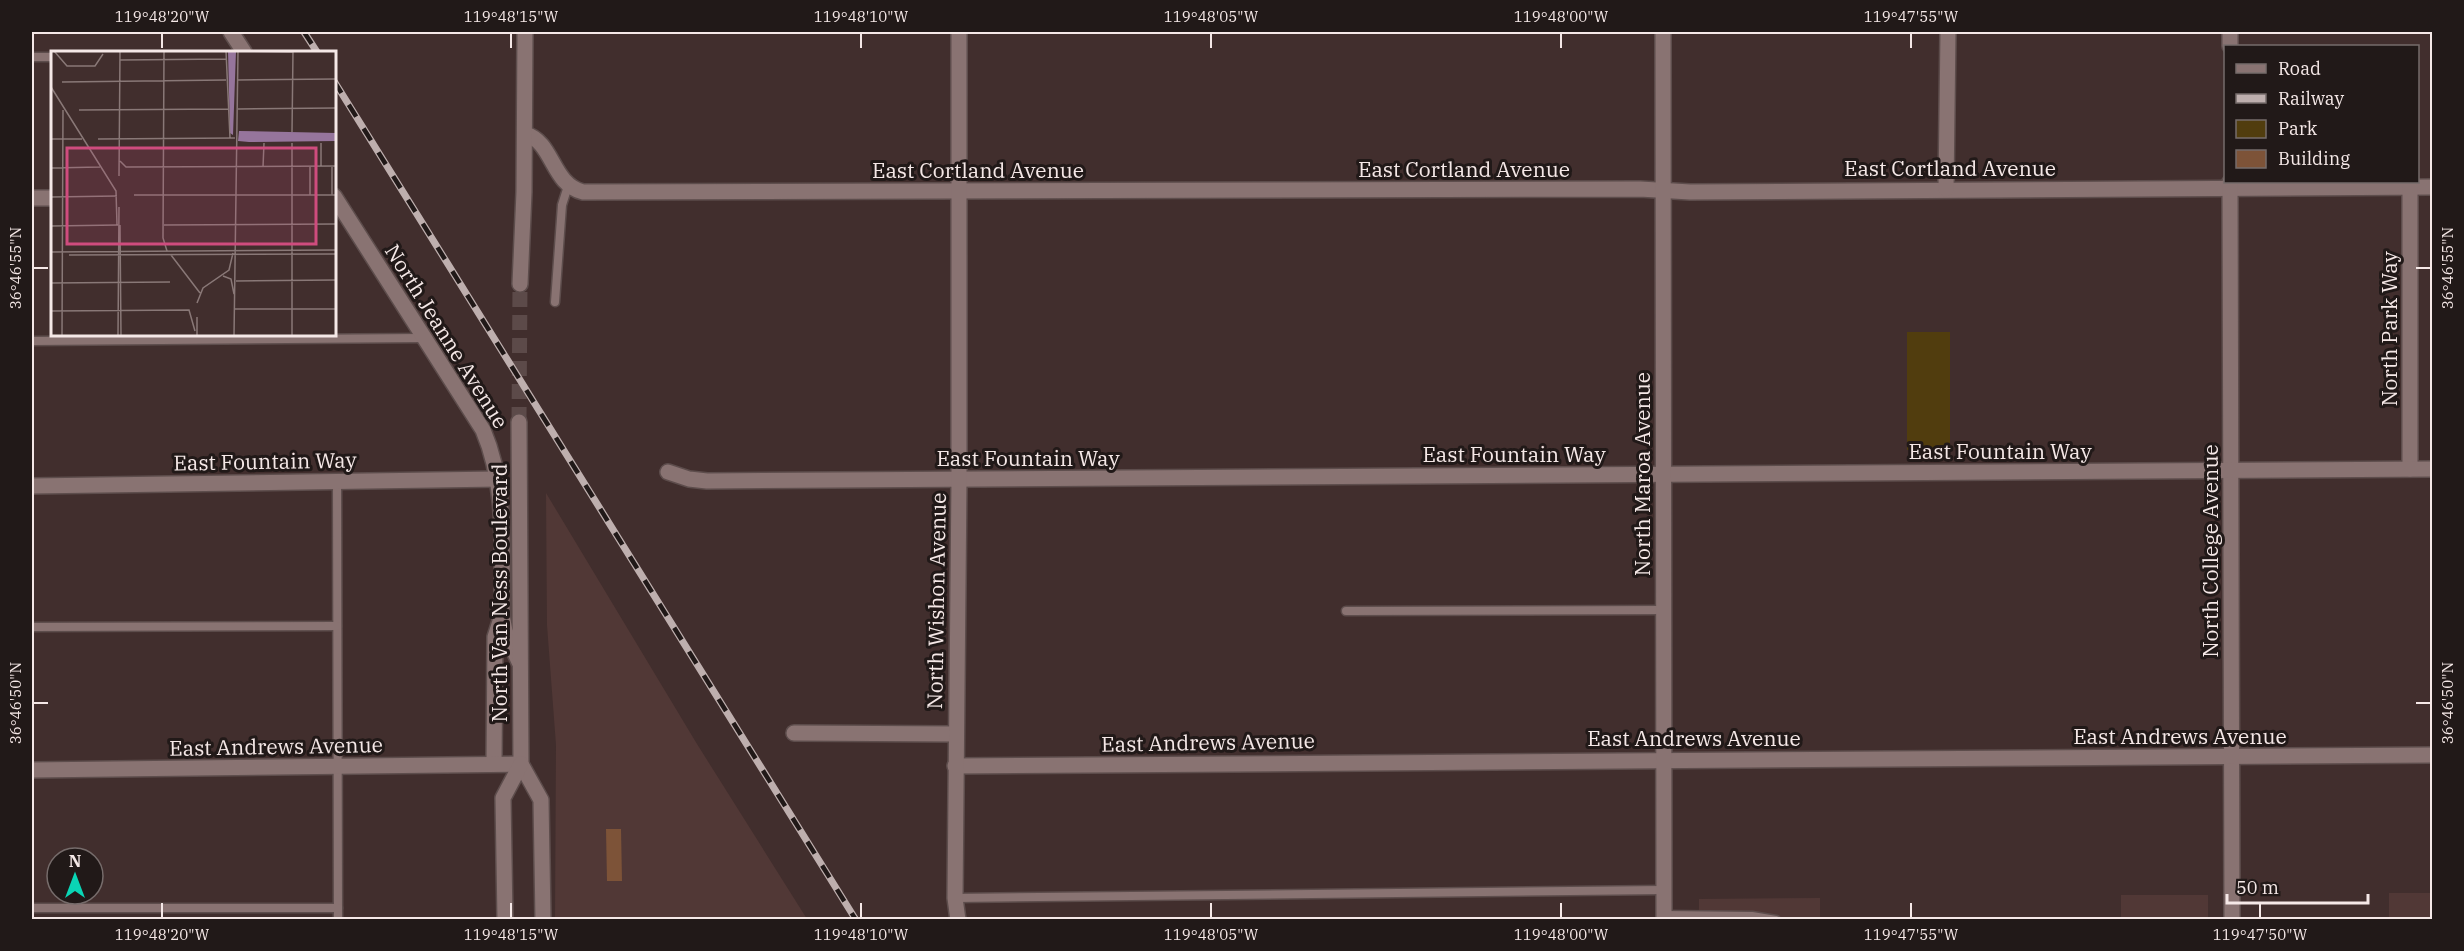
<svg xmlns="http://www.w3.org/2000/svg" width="2464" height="951" font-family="'IBM Plex Serif',serif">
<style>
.built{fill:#513836}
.green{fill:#513d0e}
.building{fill:#7d5338}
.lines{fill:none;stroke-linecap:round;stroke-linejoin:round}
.tertiary-tunnel{stroke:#5c4a49;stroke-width:15;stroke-dasharray:15 8;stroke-linecap:butt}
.service-casing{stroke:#5d4d4c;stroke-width:11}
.minor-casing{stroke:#5d4d4c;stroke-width:18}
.tertiary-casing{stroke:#5d4d4c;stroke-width:18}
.secondary-casing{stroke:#5d4d4c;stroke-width:18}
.service{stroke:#897372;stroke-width:8}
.minor{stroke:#897372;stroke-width:15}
.tertiary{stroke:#897372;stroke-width:15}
.secondary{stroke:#897372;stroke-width:15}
.rail-casing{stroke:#beafae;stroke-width:7}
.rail{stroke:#211918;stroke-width:4.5;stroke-dasharray:14;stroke-linecap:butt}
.ticks{fill:none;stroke:#f5e8e7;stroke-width:2}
.labels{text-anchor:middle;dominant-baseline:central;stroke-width:6;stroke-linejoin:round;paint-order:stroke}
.street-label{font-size:21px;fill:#f5e8e7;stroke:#211918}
.inset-road{fill:none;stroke:#897877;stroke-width:1.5}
.view{fill:#cf4c7e;fill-opacity:0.15;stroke:#cf4c7e;stroke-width:3}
.inset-edge{fill:none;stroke:#f5e8e7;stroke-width:3}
.neatline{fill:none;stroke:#f5e8e7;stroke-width:2}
.ticks-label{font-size:15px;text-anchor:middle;fill:#f5e8e7}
</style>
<rect width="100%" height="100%" fill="#412e2d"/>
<!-- built -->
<g class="built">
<path d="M 546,493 L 697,744 L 807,919 L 555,919 L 556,745 L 547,625 Z"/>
<rect x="2389" y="893" width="43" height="26"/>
<rect x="2121" y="895" width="87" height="24"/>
<path d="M 1820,898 L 1820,919 L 1699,920 L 1699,899 Z"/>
<path d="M 156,917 L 156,920 L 32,919 L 32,918 Z"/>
</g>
<!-- green -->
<rect class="green" x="1907" y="332" width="43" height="118"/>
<!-- building -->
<path class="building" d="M 606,829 L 621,829 L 622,881 L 607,881 Z"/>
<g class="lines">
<!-- tertiary-tunnel -->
<path class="tertiary-tunnel" d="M 519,422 L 520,284"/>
<!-- service casing -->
<g class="service-casing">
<g id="service">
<path d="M 32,57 L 52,57"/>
<path d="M 555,302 L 562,205 L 568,186"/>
<path d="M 32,341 L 424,338"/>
<path d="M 337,480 L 338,920"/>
<path d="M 1346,611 L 1664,610"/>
<path d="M 32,627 L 337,626"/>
<path d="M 955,898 L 1663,890"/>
<path d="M 32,908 L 338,908"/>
<path d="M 1663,915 L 1752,916 L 1776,920"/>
</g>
</g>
<!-- minor casing -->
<g class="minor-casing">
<g id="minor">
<path d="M 231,32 L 244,52"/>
<path d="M 2230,32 L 2230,46"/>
<path d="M 525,134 C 554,142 551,184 583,192 L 1640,189 L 1690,192 L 2432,187"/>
<path d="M 2230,182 L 2232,920"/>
<path d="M 2410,188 L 2410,469"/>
<path d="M 1946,189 L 1948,32"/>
<path d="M 334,196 L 483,430 C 508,488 501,553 502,615 L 505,631 L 519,662"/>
<path d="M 32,198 L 52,198"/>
<path d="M 668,472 L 689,479 L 707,481 L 2432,469"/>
<path d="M 32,486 L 498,479"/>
<path d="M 794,733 L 956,734"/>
<path d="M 494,764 L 495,637 L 502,615"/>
<path d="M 955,766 L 2432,755"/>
<path d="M 32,770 L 521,764"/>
<path d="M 958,920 L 955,898 L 959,480 L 959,32"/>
</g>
</g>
<!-- tertiary casing -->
<g class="tertiary-casing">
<g id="tertiary">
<path d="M 520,284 L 524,192 L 525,32"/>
<path d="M 519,422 L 521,764 L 541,800 L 543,920"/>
<path d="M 505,920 L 503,798 L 521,764"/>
</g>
</g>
<!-- secondary casing -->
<g class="secondary-casing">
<path id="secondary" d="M 1663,32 L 1664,920"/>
</g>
<!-- service -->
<use href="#service" class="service"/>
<!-- minor -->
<use href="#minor" class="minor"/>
<!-- tertiary -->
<use href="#tertiary" class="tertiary"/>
<!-- secondary -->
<use href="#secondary" class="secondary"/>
<!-- rail casing -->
<g class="rail-casing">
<g id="rail">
<path d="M 304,32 L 317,52"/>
<path d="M 334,81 L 856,920"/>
</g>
</g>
<!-- rail -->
<use href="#rail" class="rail"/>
</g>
<!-- ticks -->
<path class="ticks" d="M 162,33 L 162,48M 511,33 L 511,48M 861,33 L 861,48M 1211,33 L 1211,48M 1561,33 L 1561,48M 1911,33 L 1911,48M 33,268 L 48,268M 2416,268 L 2431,268M 33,703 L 48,703M 2416,703 L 2431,703M 162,903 L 162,918M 511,903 L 511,918M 861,903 L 861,918M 1211,903 L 1211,918M 1561,903 L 1561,918M 1911,903 L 1911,918M 2260,903 L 2260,918"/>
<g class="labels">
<!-- street labels -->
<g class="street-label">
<text x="1950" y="168">East Cortland Avenue</text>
<text x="1464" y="169">East Cortland Avenue</text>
<text x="978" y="170">East Cortland Avenue</text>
<text transform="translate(2389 329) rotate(-90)">North Park Way</text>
<text transform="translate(447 336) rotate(58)">North Jeanne Avenue</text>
<text x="2000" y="451">East Fountain Way</text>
<text x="1514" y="454">East Fountain Way</text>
<text x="1028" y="458">East Fountain Way</text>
<text transform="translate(265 461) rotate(-1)">East Fountain Way</text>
<text transform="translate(1642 474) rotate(-90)">North Maroa Avenue</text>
<text transform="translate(2210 551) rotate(-90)">North College Avenue</text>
<text transform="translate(499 593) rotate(-90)">North Van Ness Boulevard</text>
<text transform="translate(936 601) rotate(-89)">North Wishon Avenue</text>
<text x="2180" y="736">East Andrews Avenue</text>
<text x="1694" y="738">East Andrews Avenue</text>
<text transform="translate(1208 742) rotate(-1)">East Andrews Avenue</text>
<text transform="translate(276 746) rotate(-1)">East Andrews Avenue</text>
</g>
</g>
<!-- overview -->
<g transform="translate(51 51)">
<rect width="285" height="285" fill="#412e2d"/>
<path d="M 177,0 L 185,0 L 182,84 L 179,82 ZM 188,80 L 285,82 L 285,90 L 198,91 L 187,90 Z" fill="#96759c"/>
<path class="inset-road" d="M 3,0 L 16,15 L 44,15 L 52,3M 113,0 L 112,187 L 116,200M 175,0 L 179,87M 187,0 L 242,1M 69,9 L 175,8M 187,29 L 285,28M 11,31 L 175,29M 0,36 L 65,140 L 66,174M 187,58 L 285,57M 28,59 L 177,58M 241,81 L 242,0M 0,88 L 31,88M 47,88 L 184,87M 241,92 L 241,285M 69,110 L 75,116 L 285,115M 270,115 L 270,92M 212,116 L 213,92M 259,116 L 259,144M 281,116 L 281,144M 0,117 L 49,116M 68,125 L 69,0M 83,144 L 285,144M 0,146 L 66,145M 69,174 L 70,285M 113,174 L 285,173M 0,175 L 67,174M 0,201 L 285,199M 18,204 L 285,203M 120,204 L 149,242M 172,225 L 180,228 L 183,243M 185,230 L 285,229M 0,232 L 119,231M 146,252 L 152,237 L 178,219 L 182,202M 183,258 L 285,258M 0,260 L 138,259 L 144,280M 146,266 L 146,285M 11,285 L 12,59M 67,285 L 68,156M 183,285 L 187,0"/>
<path class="view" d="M 16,97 L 265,97 L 265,193 L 16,193 Z"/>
<rect width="285" height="285" class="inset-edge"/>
</g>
<!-- border -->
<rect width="2464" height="951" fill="none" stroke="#211918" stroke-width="66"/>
<!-- legend -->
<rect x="2224" y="45" width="195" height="138" fill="#211918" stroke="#766c6b" stroke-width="1.5"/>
<rect x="2236" y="64" width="30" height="9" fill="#897372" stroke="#766c6b" stroke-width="1.5"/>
<text x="2278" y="75" font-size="18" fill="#f5e8e7">Road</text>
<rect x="2236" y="94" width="30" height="9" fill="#beafae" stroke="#766c6b" stroke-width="1.5"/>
<text x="2278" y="105" font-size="18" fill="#f5e8e7">Railway</text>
<rect x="2236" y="120" width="30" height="18" fill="#513d0e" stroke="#766c6b" stroke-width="1.5"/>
<text x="2278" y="135" font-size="18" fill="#f5e8e7">Park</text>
<rect x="2236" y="150" width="30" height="18" fill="#7d5338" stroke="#766c6b" stroke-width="1.5"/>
<text x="2278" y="165" font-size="18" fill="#f5e8e7">Building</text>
<!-- north arrow -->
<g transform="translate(75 876)"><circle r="28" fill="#211918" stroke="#766c6b" stroke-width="1.5"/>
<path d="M0-4.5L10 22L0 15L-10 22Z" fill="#0ad5b5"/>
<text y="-9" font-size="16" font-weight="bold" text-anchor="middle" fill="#f5e8e7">N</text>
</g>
<!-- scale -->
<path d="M2227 894v9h141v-9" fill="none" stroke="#f5e8e7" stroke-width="3"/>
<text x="2236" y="894" font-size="18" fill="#f5e8e7" stroke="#211918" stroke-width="4.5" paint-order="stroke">50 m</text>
<rect x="33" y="33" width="2398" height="885" class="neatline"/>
<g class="ticks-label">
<text x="162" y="22">119°48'20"W</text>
<text x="511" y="22">119°48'15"W</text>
<text x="861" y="22">119°48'10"W</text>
<text x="1211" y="22">119°48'05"W</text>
<text x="1561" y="22">119°48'00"W</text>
<text x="1911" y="22">119°47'55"W</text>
<text transform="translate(16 268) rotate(-90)" y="5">36°46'55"N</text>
<text transform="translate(2448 268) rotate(-90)" y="5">36°46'55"N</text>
<text transform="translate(16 703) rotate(-90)" y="5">36°46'50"N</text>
<text transform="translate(2448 703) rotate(-90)" y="5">36°46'50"N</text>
<text x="162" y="940">119°48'20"W</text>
<text x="511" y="940">119°48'15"W</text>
<text x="861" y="940">119°48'10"W</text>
<text x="1211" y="940">119°48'05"W</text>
<text x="1561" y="940">119°48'00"W</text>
<text x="1911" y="940">119°47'55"W</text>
<text x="2260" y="940">119°47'50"W</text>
</g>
</svg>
